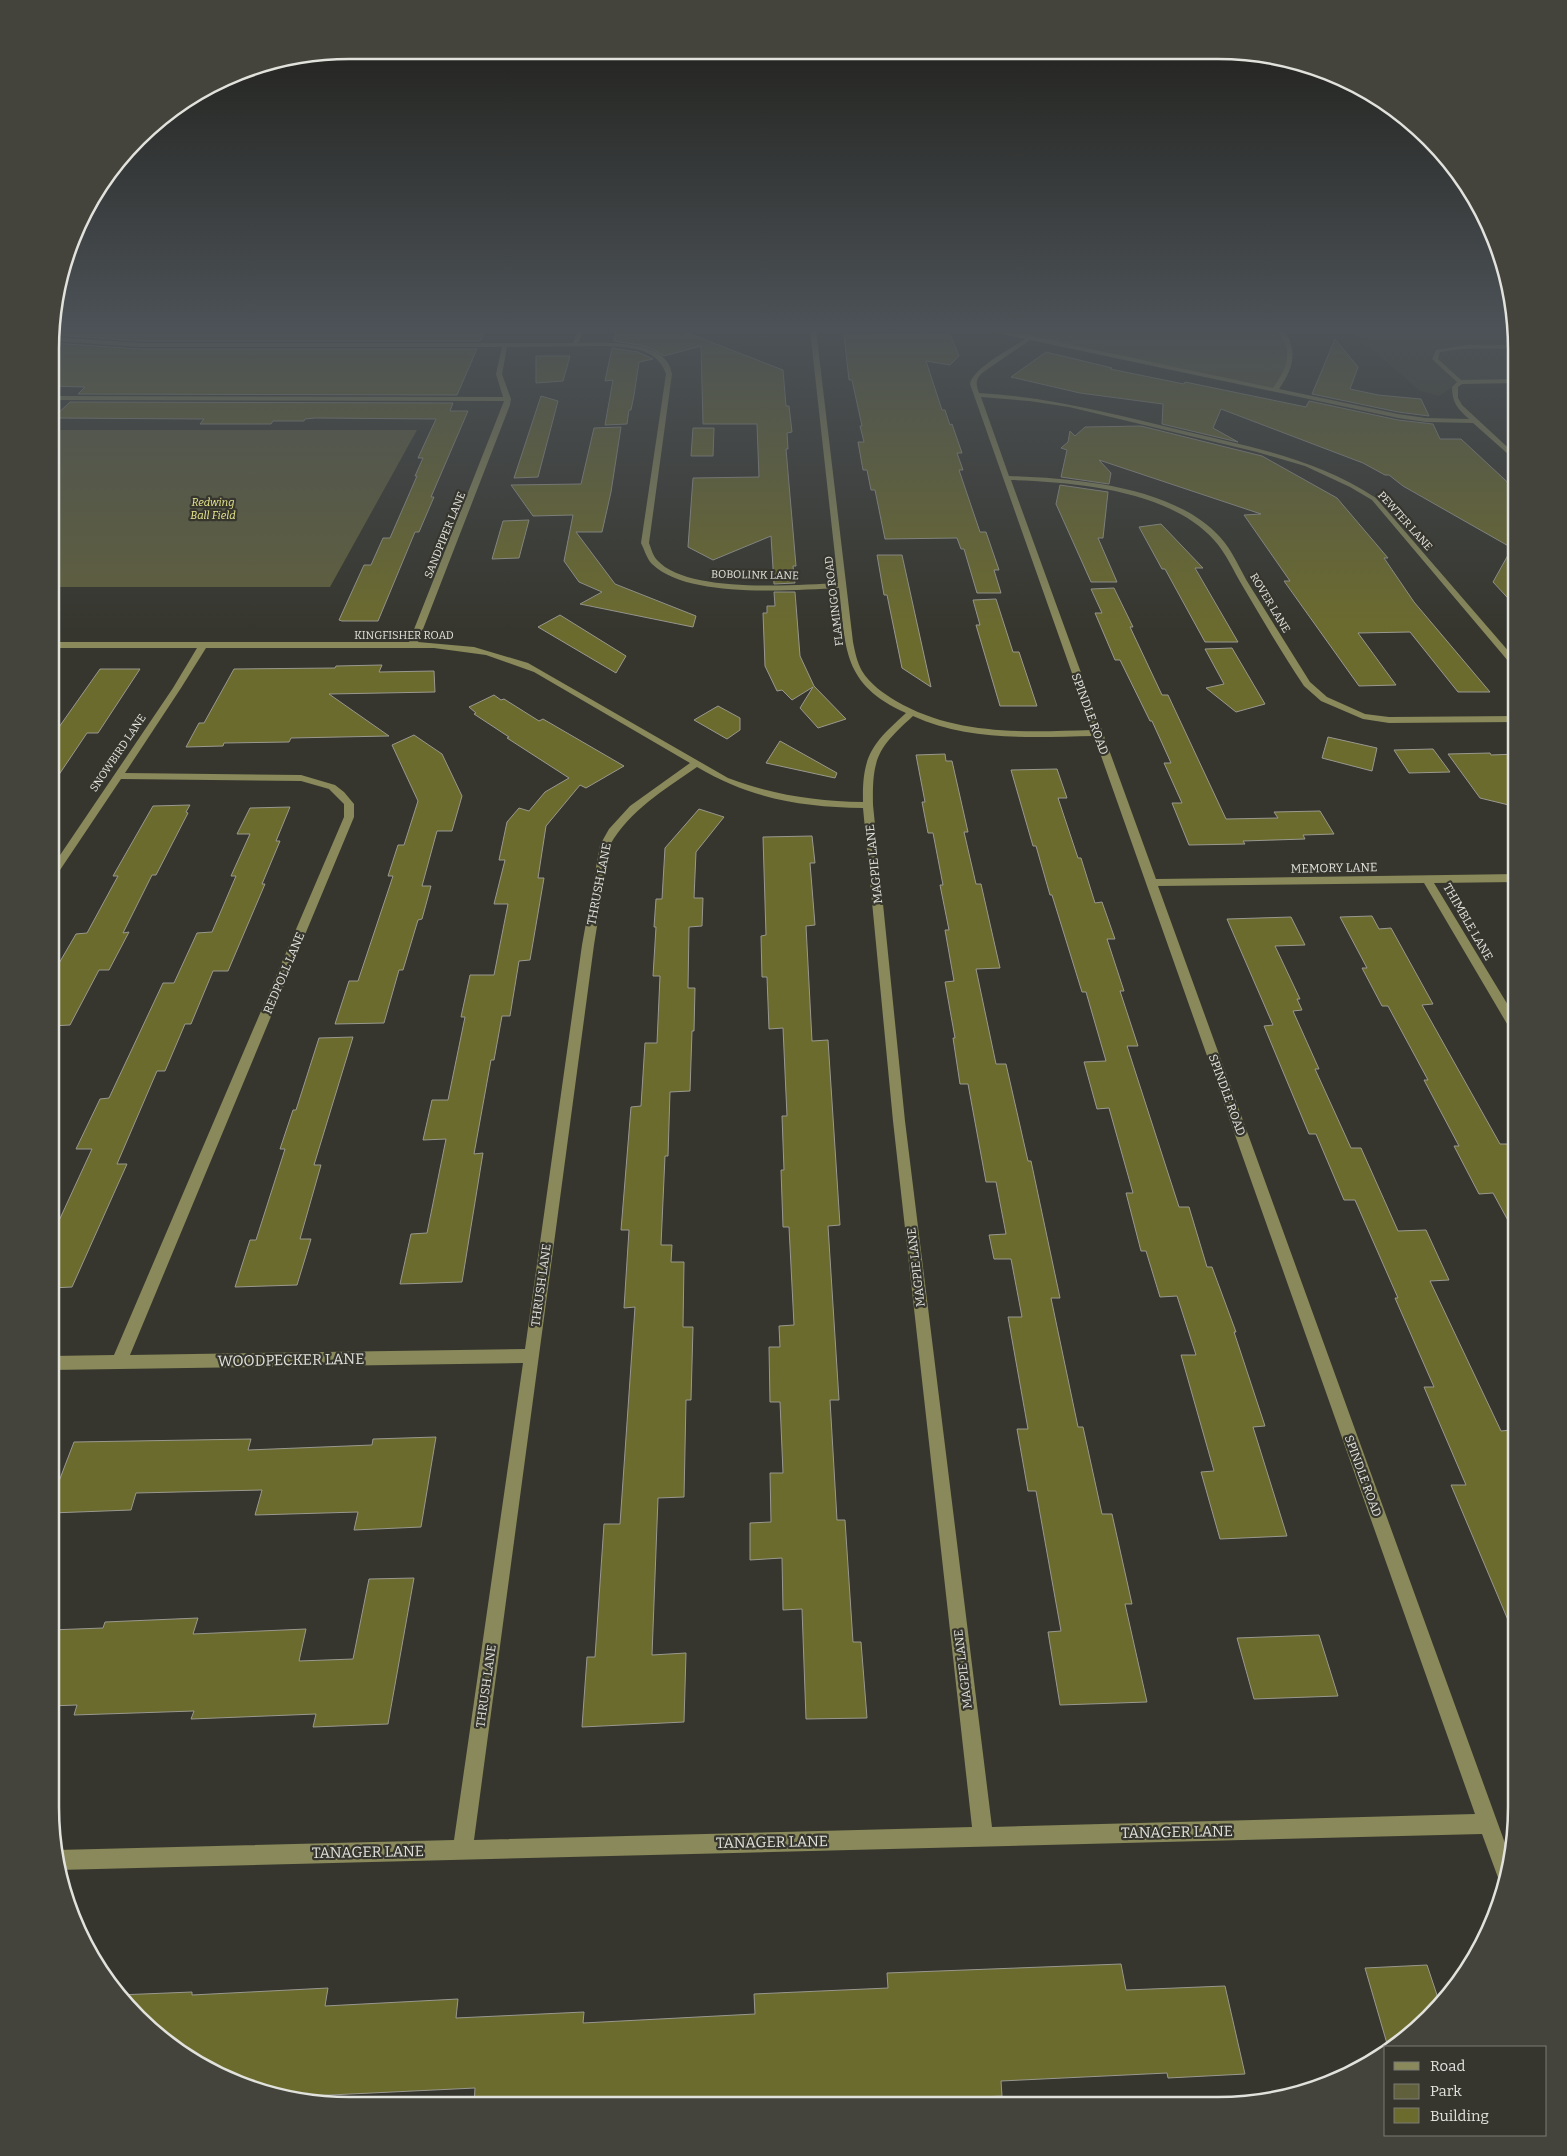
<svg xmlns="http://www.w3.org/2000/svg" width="1567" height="2156" font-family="Bitter,serif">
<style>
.built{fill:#434335}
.green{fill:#60603d}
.building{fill:#6c6b2e;stroke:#98988f}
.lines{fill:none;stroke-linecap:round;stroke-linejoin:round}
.minor{fill:#89895b;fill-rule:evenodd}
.labels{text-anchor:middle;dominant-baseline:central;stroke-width:4.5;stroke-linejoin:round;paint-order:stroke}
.far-park-label{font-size:11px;font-style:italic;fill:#eae98e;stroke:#36362e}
.far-street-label{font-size:11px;fill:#e2e2dd;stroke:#36362e}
.street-label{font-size:12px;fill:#e2e2dd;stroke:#36362e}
.near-street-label{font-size:15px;fill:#e2e2dd;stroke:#36362e}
.rim{fill:none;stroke:#e2e2dd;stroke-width:2.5}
</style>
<rect width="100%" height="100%" fill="#36362e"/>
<!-- built -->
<path class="built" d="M 1350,330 L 1515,330 L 1517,348 L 1517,380 L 1460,382 L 1439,396 L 1420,391 Z"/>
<!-- green -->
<g class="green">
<path d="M 994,330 L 1279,330 L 1288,343 L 1291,360 L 1275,389 Z"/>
<path d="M 52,430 L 417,430 L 330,587 L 52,587 Z"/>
</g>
<!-- building -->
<g class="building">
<path d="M 53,330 L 485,330 L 480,341 L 140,341 L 53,335 Z"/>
<path d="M 616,330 L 680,330 L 783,370 L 786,406 L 789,406 L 792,432 L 787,433 L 788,449 L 786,449 L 796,566 L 793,566 L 795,583 L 774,584 L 771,536 L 713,560 L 688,547 L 693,478 L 759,477 L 757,424 L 703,424 L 701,346 L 664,356 L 652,349 L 640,345 L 614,341 Z"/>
<path d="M 950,334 L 959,356 L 950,365 L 926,361 L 942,410 L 945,410 L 950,425 L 952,424 L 962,453 L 957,453 L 963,470 L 959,470 L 980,532 L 986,532 L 999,570 L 994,570 L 1001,593 L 977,593 L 964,549 L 961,549 L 957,538 L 885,539 L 875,490 L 871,490 L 867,470 L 863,470 L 858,442 L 864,442 L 860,426 L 862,426 L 852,380 L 849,380 L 844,335 Z"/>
<path d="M 1335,339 L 1358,367 L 1350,389 L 1378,395 L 1421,399 L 1429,416 L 1398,412 L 1312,394 Z"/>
<path d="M 53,343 L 140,349 L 477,349 L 457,395 L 78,394 L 85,387 L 52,386 Z"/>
<path d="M 612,348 L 638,352 L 653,359 L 639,362 L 634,395 L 631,410 L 629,410 L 627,424 L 605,425 L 613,380 L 605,381 Z"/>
<path d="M 1046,352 L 1112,368 L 1110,369 L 1184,384 L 1185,382 L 1306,407 L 1309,401 L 1398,420 L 1433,424 L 1440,439 L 1461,439 L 1517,491 L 1517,608 L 1493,582 L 1512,548 L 1403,486 L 1389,475 L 1385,475 L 1363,463 L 1221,409 L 1213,428 L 1238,442 L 1162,424 L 1163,404 L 1080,393 L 1011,377 Z"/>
<path d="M 536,356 L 570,356 L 563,381 L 536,383 Z"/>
<path d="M 541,396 L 558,401 L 538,477 L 514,478 Z"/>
<path d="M 70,402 L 453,403 L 450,411 L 468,411 L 431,497 L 434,497 L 419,532 L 415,532 L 378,621 L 342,621 L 339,620 L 364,565 L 371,565 L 383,538 L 390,538 L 417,476 L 415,476 L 423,458 L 418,458 L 436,419 L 315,418 L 305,419 L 304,421 L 273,421 L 271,424 L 200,424 L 204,419 L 53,418 Z"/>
<path d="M 1141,426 L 1262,456 L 1337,498 L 1388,558 L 1384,558 L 1414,602 L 1490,692 L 1458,692 L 1410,632 L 1358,633 L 1396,685 L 1359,686 L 1284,581 L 1290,581 L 1244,515 L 1261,514 L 1099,460 L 1111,473 L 1109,484 L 1061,477 L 1067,450 L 1061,448 L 1068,442 L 1070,431 L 1075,436 L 1085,427 Z"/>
<path d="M 621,427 L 611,492 L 602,532 L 576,532 L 615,584 L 696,616 L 693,627 L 580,604 L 602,592 L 579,582 L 564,561 L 573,515 L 533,516 L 511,485 L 581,484 L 594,428 Z"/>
<path d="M 693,428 L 714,428 L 713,456 L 691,456 Z"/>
<path d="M 1060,485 L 1108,492 L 1103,538 L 1098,538 L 1117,582 L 1091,582 L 1056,504 Z"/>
<path d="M 529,520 L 519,558 L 492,559 L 503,521 Z"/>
<path d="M 1161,524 L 1203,568 L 1195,568 L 1238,642 L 1205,642 L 1165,569 L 1162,569 L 1139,527 Z"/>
<path d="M 877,555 L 902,555 L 931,687 L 902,668 L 887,595 L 884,595 Z"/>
<path d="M 1114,588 L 1133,627 L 1130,627 L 1162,695 L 1168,695 L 1226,819 L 1278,818 L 1274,812 L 1320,811 L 1334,834 L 1303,835 L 1305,839 L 1243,841 L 1245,844 L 1189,845 L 1172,803 L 1182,803 L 1164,763 L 1171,763 L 1152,721 L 1150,721 L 1120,660 L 1115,660 L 1095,613 L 1102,613 L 1091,589 Z"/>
<path d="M 774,592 L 795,592 L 800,656 L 814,686 L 846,719 L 818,728 L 800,708 L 813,687 L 792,700 L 782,690 L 777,691 L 765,666 L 763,613 L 767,613 L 767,606 L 775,606 Z"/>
<path d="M 996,599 L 1013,652 L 1019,652 L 1037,706 L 1000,706 L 976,625 L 980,625 L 973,600 Z"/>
<path d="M 560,615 L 626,656 L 616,673 L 538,627 Z"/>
<path d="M 1232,648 L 1265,704 L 1236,712 L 1206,688 L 1224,684 L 1205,649 Z"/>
<path d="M 382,665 L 379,672 L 434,671 L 435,692 L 329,694 L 389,736 L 291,738 L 289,742 L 224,743 L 223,746 L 186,747 L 199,723 L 204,723 L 234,669 L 335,668 L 336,666 Z"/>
<path d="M 100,669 L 140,669 L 98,733 L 87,733 L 52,785 L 52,737 Z"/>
<path d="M 494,695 L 501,700 L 504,699 L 539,721 L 543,719 L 624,766 L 586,788 L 580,785 L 546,826 L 538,878 L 544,878 L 530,960 L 519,961 L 510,1016 L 502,1016 L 494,1060 L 491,1060 L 474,1154 L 483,1153 L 462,1282 L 400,1284 L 411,1234 L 427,1233 L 446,1139 L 423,1140 L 432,1100 L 448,1100 L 465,1017 L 461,1017 L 470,975 L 494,975 L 508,904 L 494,904 L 505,860 L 499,860 L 507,822 L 519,808 L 529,811 L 545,792 L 569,778 L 507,738 L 509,737 L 474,714 L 476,713 L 469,707 Z"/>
<path d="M 718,706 L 740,718 L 740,730 L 727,739 L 694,720 Z"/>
<path d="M 414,735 L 442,754 L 462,796 L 452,831 L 437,831 L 422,886 L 431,886 L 422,919 L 418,920 L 403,970 L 399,970 L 384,1023 L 335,1024 L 349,981 L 358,981 L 393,876 L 388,876 L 398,845 L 404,845 L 418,801 L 392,745 Z"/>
<path d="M 1328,737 L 1377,748 L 1372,771 L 1322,758 Z"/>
<path d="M 780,741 L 837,773 L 835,778 L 766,763 Z"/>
<path d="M 1433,749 L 1450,772 L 1409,773 L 1394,750 Z"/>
<path d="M 1490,753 L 1491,755 L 1517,754 L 1517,807 L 1480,798 L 1448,754 Z"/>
<path d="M 945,754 L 946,761 L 952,761 L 968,832 L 964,832 L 976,884 L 981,884 L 1000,968 L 976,969 L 996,1064 L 1006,1064 L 1028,1161 L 1031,1161 L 1060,1298 L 1051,1298 L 1078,1427 L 1083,1427 L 1102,1514 L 1112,1514 L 1132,1604 L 1125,1604 L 1147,1702 L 1060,1705 L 1048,1632 L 1061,1631 L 1036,1491 L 1028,1491 L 1017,1429 L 1028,1429 L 1008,1317 L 1022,1317 L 1011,1259 L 994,1259 L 989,1235 L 1006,1234 L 996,1182 L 986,1182 L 968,1084 L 960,1084 L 953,1038 L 955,1038 L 945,982 L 954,981 L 945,930 L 949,930 L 940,885 L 943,885 L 933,833 L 928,833 L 922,802 L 925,802 L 916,755 Z"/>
<path d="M 1057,769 L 1067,798 L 1058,798 L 1078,858 L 1081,858 L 1095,903 L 1102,902 L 1115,939 L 1107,939 L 1124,991 L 1120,991 L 1138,1046 L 1127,1046 L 1179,1207 L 1189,1207 L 1207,1267 L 1212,1267 L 1236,1332 L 1234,1332 L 1265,1426 L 1253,1427 L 1287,1536 L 1220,1539 L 1201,1472 L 1214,1471 L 1181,1355 L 1196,1355 L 1177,1296 L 1160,1297 L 1146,1251 L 1141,1251 L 1126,1193 L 1133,1193 L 1109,1108 L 1097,1109 L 1084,1062 L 1106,1061 L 1086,992 L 1082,992 L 1052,895 L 1050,895 L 1036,846 L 1033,846 L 1011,770 Z"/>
<path d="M 190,805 L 186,812 L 188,813 L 156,875 L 152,875 L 123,933 L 129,932 L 109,970 L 99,970 L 70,1025 L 51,1026 L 51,977 L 76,934 L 87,933 L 118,876 L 113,876 L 153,806 Z"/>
<path d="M 290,807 L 276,841 L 280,841 L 262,884 L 265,884 L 228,971 L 213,971 L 191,1024 L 185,1024 L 165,1071 L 157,1071 L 117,1164 L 127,1164 L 72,1287 L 51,1288 L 51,1238 L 92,1149 L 76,1149 L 100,1099 L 109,1098 L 163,983 L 174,983 L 197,933 L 212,932 L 236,876 L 231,876 L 250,834 L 237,834 L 250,808 Z"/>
<path d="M 699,809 L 724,817 L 696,852 L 694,898 L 703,898 L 702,926 L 689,927 L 688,988 L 695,988 L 694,1031 L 692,1031 L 690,1091 L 670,1092 L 668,1156 L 665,1156 L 661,1245 L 672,1245 L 671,1262 L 684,1262 L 683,1327 L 693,1327 L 691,1400 L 686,1400 L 684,1497 L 658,1498 L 652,1655 L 686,1653 L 684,1722 L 582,1727 L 587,1657 L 595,1657 L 604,1524 L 620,1524 L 635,1307 L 624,1308 L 629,1230 L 621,1230 L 631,1107 L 641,1106 L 645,1043 L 657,1043 L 660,976 L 653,976 L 656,927 L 654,927 L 656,899 L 662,899 L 665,848 Z"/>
<path d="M 812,836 L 815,863 L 810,863 L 815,925 L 806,926 L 812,1041 L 828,1040 L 840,1225 L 828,1226 L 839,1400 L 830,1400 L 837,1520 L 845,1520 L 853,1642 L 861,1642 L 867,1718 L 806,1719 L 802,1609 L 783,1610 L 782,1558 L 750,1560 L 750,1523 L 771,1522 L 770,1473 L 783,1473 L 780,1402 L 770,1402 L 769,1347 L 780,1347 L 779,1326 L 794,1325 L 789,1227 L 783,1227 L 781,1170 L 784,1170 L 782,1116 L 787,1116 L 783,1028 L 769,1029 L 767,977 L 762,977 L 761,936 L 766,935 L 763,837 Z"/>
<path d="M 1372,916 L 1379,929 L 1391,928 L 1433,1004 L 1422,1005 L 1500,1144 L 1507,1144 L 1517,1161 L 1517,1237 L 1493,1193 L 1479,1194 L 1454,1146 L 1459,1146 L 1424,1080 L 1428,1080 L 1388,1006 L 1382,1006 L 1362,968 L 1367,968 L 1340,917 Z"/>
<path d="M 1291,917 L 1305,945 L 1275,946 L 1300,999 L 1297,999 L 1302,1010 L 1293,1011 L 1319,1069 L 1315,1069 L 1351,1148 L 1361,1148 L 1398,1231 L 1426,1230 L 1449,1280 L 1430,1281 L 1501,1431 L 1511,1430 L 1517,1442 L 1516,1639 L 1451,1485 L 1466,1485 L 1424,1387 L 1434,1387 L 1395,1298 L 1398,1298 L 1355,1200 L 1344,1200 L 1316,1134 L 1309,1134 L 1264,1026 L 1273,1025 L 1227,919 Z"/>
<path d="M 353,1037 L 314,1165 L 321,1165 L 300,1239 L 311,1239 L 297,1285 L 235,1287 L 250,1240 L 256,1240 L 285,1149 L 280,1149 L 293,1110 L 296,1110 L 319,1038 Z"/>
<path d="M 436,1437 L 421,1527 L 354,1530 L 358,1512 L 255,1515 L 262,1490 L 136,1493 L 131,1510 L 51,1513 L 51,1502 L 74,1442 L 251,1439 L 248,1450 L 372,1445 L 373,1439 Z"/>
<path d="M 414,1578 L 388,1724 L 313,1727 L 316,1714 L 191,1719 L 194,1711 L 74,1715 L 77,1705 L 50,1706 L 50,1630 L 103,1628 L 105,1622 L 198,1618 L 193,1634 L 306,1629 L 299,1661 L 353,1659 L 369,1579 Z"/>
<path d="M 1319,1635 L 1338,1696 L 1254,1699 L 1237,1638 Z"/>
<path d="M 1121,1964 L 1126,1990 L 1225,1986 L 1245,2074 L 1168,2078 L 1167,2073 L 1001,2081 L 1002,2096 L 871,2102 L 871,2105 L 474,2104 L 475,2088 L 309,2096 L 308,2103 L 252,2090 L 182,2056 L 124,2004 L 118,1995 L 192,1992 L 192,1995 L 328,1988 L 325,2006 L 458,1999 L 456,2018 L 584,2012 L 583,2023 L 755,2014 L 754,1994 L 888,1988 L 887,1973 Z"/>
<path d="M 1427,1965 L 1440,2004 L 1415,2032 L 1392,2047 L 1388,2047 L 1365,1968 Z"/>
</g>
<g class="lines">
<!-- minor -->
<path class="minor" d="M 578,330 L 584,330 L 578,343 C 602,343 654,340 668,363 C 670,366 671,371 672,374 L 649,543 C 651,548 653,556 657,560 C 687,594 796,585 838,583 L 810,330 L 816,330 L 853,642 C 855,652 857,662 862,671 C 870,684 883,693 896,701 C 956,736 1025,732 1092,730 L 970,384 C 973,368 1011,349 1025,339 L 985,330 L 1030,336 L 1273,388 C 1288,367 1294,352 1277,330 L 1283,330 C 1299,350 1293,369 1279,389 L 1398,414 L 1426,418 L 1469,419 C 1458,409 1452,403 1452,387 L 1457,382 L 1432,359 L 1436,350 L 1468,345 L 1517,345 L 1517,349 C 1491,348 1466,347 1440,352 L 1438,359 L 1461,380 L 1517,379 L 1517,383 L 1462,384 L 1458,387 L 1458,398 L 1462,405 L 1517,456 L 1517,462 L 1473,423 L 1426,422 L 1398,418 L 1030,340 L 982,373 C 975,380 976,384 979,393 C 1049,397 1113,414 1180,430 C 1250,447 1315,458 1376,498 L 1517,661 L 1517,669 L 1514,668 L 1372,500 L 1350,487 L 1305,466 L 1257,452 L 1069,407 L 1029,401 L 981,397 L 1009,476 C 1074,478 1174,486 1220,537 C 1233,551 1240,570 1250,586 C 1270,618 1290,650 1310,682 L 1327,697 L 1365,714 L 1389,717 L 1517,716 L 1517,722 L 1389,723 L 1363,719 L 1321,701 L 1304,686 C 1282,653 1262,619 1242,585 C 1233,570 1226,553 1214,540 C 1169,490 1075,482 1011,480 L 1156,879 L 1517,874 L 1517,882 L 1434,883 L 1517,1020 L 1517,1035 L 1513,1034 L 1424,883 L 1158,886 L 1510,1857 L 1505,1885 L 1500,1883 L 1482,1834 L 58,1870 L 57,1850 L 454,1840 L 523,1363 L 51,1370 L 51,1356 L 114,1355 L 344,817 L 344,804 L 329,789 L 301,781 L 121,779 L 56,876 L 52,877 L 52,867 L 173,688 L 197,648 L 52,648 L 52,642 L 409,642 L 504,401 L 52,400 L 52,396 L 503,397 L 496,374 L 502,347 L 140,347 L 53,341 L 53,337 L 140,343 L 573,343 ZM 600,346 C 624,347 657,346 666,374 L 641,543 C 644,549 647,559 652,564 C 688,599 791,590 839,588 C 846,649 842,684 906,713 C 872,744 862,755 863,802 C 816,801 773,795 728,778 L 528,663 L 474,647 L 418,642 L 510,405 L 511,399 L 502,374 L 507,347 ZM 206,648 L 434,648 L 486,655 L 534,672 L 690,763 L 630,806 L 609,829 L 600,845 L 582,945 L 525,1349 L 130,1355 L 354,817 L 354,804 L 344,792 L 335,785 L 301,775 L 125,773 L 181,688 ZM 913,716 C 969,742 1034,737 1094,736 L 1475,1814 L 992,1827 L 905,1121 L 873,805 C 872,757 878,748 913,716 ZM 697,767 C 751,799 802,807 863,808 L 893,1121 L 972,1827 L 474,1840 L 594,945 L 610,845 C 630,810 664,790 697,767 Z"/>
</g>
<!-- sky -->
<linearGradient id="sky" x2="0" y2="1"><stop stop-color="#1e1e19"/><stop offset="0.52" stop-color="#4c5257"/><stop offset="1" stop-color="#4c5257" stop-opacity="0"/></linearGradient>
<rect width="1567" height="632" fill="url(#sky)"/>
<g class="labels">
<!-- far-park labels -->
<g class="far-park-label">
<text x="213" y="502">Redwing<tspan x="213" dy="13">Ball Field</tspan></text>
</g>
<!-- far-street labels -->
<g class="far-street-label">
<text transform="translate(1405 521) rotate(48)">PEWTER LANE</text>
<text transform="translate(445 535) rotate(-68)">SANDPIPER LANE</text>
<text transform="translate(755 575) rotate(1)">BOBOLINK LANE</text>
<text transform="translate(834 601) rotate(-97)">FLAMINGO ROAD</text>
<text transform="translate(1270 603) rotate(59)">ROVER LANE</text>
<text x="404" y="635">KINGFISHER ROAD</text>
<text transform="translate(118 753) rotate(-56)">SNOWBIRD LANE</text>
</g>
<!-- street labels -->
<g class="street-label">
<text transform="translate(1090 714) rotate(70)">SPINDLE ROAD</text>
<text transform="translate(874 864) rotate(-96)">MAGPIE LANE</text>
<text transform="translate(1334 868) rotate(-1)">MEMORY LANE</text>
<text transform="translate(599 884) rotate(-79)">THRUSH LANE</text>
<text transform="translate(1468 922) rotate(60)">THIMBLE LANE</text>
<text transform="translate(284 973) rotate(-67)">REDPOLL LANE</text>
<text transform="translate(1227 1095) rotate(70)">SPINDLE ROAD</text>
<text transform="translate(916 1267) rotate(-97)">MAGPIE LANE</text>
<text transform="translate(541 1285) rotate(-82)">THRUSH LANE</text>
<text transform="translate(1363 1476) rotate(70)">SPINDLE ROAD</text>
<text transform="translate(963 1669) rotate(-97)">MAGPIE LANE</text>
<text transform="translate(486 1686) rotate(-82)">THRUSH LANE</text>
</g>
<!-- near-street labels -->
<g class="near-street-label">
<text transform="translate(291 1360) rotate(-1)">WOODPECKER LANE</text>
<text transform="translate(1177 1832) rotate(-1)">TANAGER LANE</text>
<text transform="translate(772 1842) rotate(-1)">TANAGER LANE</text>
<text transform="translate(368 1852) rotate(-1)">TANAGER LANE</text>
</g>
</g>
<!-- crop -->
<path d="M0 0H1567V2156H0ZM349 59H1218A290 290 0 0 1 1508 349V1807A290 290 0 0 1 1218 2097H349A290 290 0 0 1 59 1807V349A290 290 0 0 1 349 59Z" fill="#44443c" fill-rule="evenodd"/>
<path class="rim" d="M349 59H1218A290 290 0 0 1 1508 349V1807A290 290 0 0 1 1218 2097H349A290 290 0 0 1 59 1807V349A290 290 0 0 1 349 59Z"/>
<!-- legend -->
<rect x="1384" y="2046" width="162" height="90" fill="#36362e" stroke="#7b7b74"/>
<rect x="1394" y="2062" width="25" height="8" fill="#89895b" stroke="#7b7b74"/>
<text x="1430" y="2071" font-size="15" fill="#e2e2dd">Road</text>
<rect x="1394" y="2084" width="25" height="15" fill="#60603d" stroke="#7b7b74"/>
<text x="1430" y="2096" font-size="15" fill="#e2e2dd">Park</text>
<rect x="1394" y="2108" width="25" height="15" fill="#6c6b2e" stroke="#7b7b74"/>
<text x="1430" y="2121" font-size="15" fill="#e2e2dd">Building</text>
</svg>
